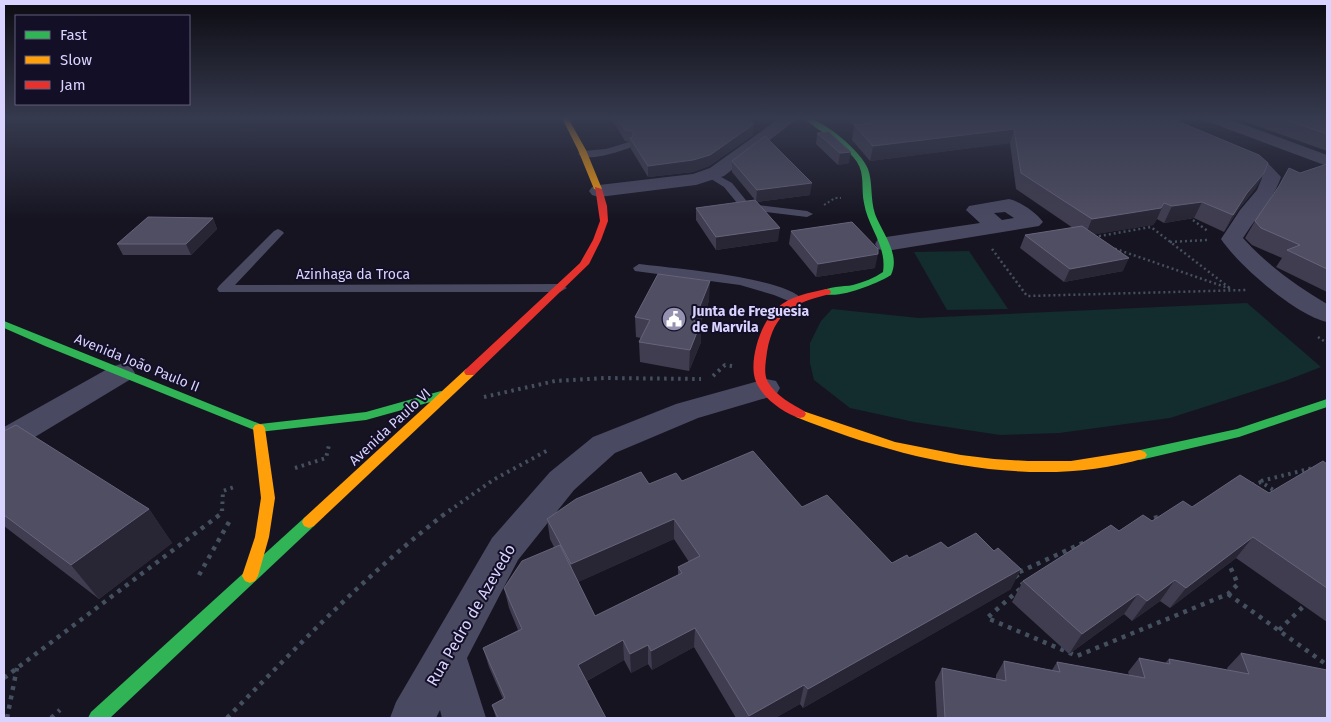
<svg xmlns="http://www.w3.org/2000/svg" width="1331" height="722" font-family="'Fira Sans',sans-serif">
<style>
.green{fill:#132c2d}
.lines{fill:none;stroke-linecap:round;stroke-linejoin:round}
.path-far3{stroke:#44505f;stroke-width:2;stroke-dasharray:2 2.5;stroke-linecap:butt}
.path-far2{stroke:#44505f;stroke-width:2.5;stroke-dasharray:2 3;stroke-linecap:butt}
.path-far1{stroke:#44505f;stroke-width:4;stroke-dasharray:2.5 4.5;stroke-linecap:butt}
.path{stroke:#44505f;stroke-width:4.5;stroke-dasharray:4 5.5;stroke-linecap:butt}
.lane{fill:#4a4962;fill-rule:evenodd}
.street{fill:#4a4962;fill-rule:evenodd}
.fast{fill:#30b455;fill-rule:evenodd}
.slow{fill:#ff9f0a;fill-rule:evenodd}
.jam{fill:#e5322d;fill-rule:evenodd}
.wall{fill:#403d50;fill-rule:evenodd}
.shaded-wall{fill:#282635}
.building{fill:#504e63;stroke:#66637b}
.labels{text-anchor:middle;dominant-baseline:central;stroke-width:4;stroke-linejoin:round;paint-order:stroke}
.street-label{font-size:14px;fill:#d9d4ff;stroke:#130f26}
.poi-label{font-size:14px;font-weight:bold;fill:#d9d4ff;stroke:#130f26;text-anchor:start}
.near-street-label{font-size:16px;fill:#d9d4ff;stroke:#130f26}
</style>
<rect width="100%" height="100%" fill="#161421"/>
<!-- green -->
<g class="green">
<path d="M 969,251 L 1008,309 L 947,310 L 914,252 Z"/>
<path d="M 1247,303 L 1321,367 L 1285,381 L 1170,418 L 1059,433 L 1000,435 L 914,422 L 850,408 L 814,380 L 810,363 L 810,343 L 821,321 L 832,309 L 919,318 Z"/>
</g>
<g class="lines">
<!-- path-far3 -->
<g class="path-far3">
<path d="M 824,205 L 835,198 L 841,198"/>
<path d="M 1188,216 L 1191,218"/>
</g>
<!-- path-far2 -->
<g class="path-far2">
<path d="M 1189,217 L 1209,232"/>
<path d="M 1094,237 L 1151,227 L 1231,289 L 1113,248"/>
<path d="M 1170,242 L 1207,240"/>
<path d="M 992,249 L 1027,296 L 1246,290"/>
<path d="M 1318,337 L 1327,343"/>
</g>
<!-- path-far1 -->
<g class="path-far1">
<path d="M 713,376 L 725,365 L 732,366"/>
<path d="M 484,397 L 555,381 L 605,378 L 701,379"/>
<path d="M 295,468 L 326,458 L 329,445"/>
<path d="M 1261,481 L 1313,468"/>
<path d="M 1252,485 L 1261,482 L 1275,491"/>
<path d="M 222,511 L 223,491 L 234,487"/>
<path d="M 449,511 L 493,480 L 550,449"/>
</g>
<!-- path -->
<g class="path">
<path d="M 1145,521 L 1161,516"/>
<path d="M 199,575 L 229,522"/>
<path d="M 1024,585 L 1015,574 L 1085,542"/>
<path d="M 1020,589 L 987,618 L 1077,656 L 1228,594 L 1238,584 L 1228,562"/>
<path d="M 1228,594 L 1327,665"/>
<path d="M 1279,630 L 1307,603"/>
<path d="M 4,678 L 222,513 L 222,510"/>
<path d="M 7,718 L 17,668"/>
<path d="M 51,718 L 60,710"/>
<path d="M 227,718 C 298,646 369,571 450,510"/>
</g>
<!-- lane -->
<g class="lane">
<path d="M 629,142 L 632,143 L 632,147 C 620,151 588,163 578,154 L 583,151 L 606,149 Z"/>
<path d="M 712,172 L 732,183 L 749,204 L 807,211 L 813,214 L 807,217 L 742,209 L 724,187 L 708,177 L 707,175 Z"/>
<path d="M 278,229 L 282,231 L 284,233 L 282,235 L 235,285 L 560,284 L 567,288 L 560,292 L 219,292 L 217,289 L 219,286 L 274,231 Z"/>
<path d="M 639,264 C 670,268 785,277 803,300 L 796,304 L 774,295 L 740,285 L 635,271 L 633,268 Z"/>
</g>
<!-- street -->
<g class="street">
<path d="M 780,118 L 798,118 L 724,176 L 696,185 L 599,197 L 592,195 L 589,191 L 592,187 L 599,185 L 693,174 L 710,168 Z"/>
<path d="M 1204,118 L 1226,118 L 1327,155 L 1327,166 L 1206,121 Z"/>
<path d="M 1232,148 L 1266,161 L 1281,177 C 1273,200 1256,217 1243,238 C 1267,265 1297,286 1327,304 L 1327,322 C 1296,315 1239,266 1221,239 L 1240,210 L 1257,190 L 1262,178 L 1252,169 L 1226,157 L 1223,153 L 1226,149 Z"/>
<path d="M 1009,199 C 1021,202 1036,212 1043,222 L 1039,226 L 886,251 L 878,249 L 875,244 L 878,239 L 886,237 L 980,223 L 966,210 L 969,206 ZM 1005,212 L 1014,218 L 1002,220 L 994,213 Z"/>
<path d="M 121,364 L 131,367 L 135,373 L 131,379 L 15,449 L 4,452 L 4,427 L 111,367 Z"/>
<path d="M 766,379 L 776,381 L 780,388 L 776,395 L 698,418 L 615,453 L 574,490 L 518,560 L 467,658 L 486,718 L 442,718 L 440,710 L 436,718 L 390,718 L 396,702 L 492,538 L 550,472 L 593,437 L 676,404 Z"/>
</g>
<!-- fast -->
<g class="fast">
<path d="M 804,118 C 821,117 862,152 868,169 C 873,183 870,199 875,214 C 882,233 901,254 891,275 C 879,283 833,302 821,292 C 828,286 843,287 853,285 C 864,282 874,278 883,272 C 887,245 868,228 864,203 C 861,189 865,174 857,162 C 843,142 820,133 804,118 Z"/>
<path d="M 4,321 L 260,424 L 366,412 L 441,391 L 447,395 L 445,398 L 366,420 L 259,432 L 45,346 L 4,328 Z"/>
<path d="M 1327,399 L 1327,407 L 1239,437 L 1140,460 L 1135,458 L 1133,455 L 1135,452 L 1140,450 L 1237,429 Z"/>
<path d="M 309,516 L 314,518 L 316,522 L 314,526 L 110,718 L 88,718 L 91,712 L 304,518 Z"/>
</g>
<!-- slow -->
<g class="slow">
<path d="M 562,118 L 568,118 L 586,150 L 602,189 L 601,191 L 594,189 L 578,150 Z"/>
<path d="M 470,368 L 476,372 L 474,375 L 314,526 L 309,528 L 304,526 L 302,522 L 304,518 L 466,369 Z"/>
<path d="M 800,410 L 895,442 L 961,455 L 994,459 L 1028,461 L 1071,461 L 1140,450 L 1145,452 L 1147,455 L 1145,458 C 1033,492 900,459 796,417 L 794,414 L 796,411 Z"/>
<path d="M 259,424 L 263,425 L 265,428 L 275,498 L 269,537 L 258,576 L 255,581 L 250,583 L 245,581 L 242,576 L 255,537 L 261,498 L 253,428 L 255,425 Z"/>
</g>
<!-- jam -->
<g class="jam">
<path d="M 595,187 L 602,189 L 607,206 L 608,221 L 601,240 L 589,264 L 474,375 L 466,375 L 464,372 L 466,369 L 580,263 L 593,240 L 600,221 Z"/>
<path d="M 826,289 L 830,290 L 831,292 L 830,294 C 793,303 774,312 767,352 C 766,361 763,374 768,382 C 776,396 792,404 804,411 L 806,414 L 804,417 L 800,418 C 783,413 760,396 755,379 C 749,359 761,322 777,308 C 790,296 809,293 826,289 Z"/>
</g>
</g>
<!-- wall -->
<g class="wall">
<path d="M 611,118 L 753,118 L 750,121 L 753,135 L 709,166 L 693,172 L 648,177 L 631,149 L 630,142 L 625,141 Z"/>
<path d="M 849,118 L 1170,118 L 1264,173 L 1255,189 L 1239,209 L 1224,232 L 1194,218 L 1164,223 L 1157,219 L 1153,225 L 1094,234 L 1123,271 L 1064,282 L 1020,248 L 1025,235 L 1073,228 L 1016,189 L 1010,143 L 870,161 L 852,140 L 854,126 L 849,121 Z"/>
<path d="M 1235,118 L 1327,118 L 1327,151 Z"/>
<path d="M 829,132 L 849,163 L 838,165 L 816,144 L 817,133 Z"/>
<path d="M 732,161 L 810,195 L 757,202 L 778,241 L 716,250 L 696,220 L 696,208 L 755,200 L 732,172 Z"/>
<path d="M 1327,164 L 1327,292 L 1276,267 L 1282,258 L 1252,245 L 1245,238 L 1255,221 L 1278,189 L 1300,173 Z"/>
<path d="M 213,218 L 217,229 L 191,255 L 123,255 L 117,244 Z"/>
<path d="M 791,231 L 875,268 L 816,277 L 789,244 Z"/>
<path d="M 709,301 L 701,322 L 701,342 L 689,371 L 640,362 L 639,342 L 641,338 L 636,337 L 635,317 Z"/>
<path d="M 4,431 L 149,509 L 172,543 L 99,599 L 4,526 Z"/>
<path d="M 1327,464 L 1327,622 L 1236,558 L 1170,608 L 1160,601 L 1132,621 L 1124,614 L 1069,654 L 1012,602 L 1023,581 L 1119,531 L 1152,521 L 1192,507 L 1269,493 Z"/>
<path d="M 682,481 L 802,507 L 892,563 L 948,548 L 1011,589 L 803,708 L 800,704 L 775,718 L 736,718 L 694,647 L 652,670 L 648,664 L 631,673 L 624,660 L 587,681 L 606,718 L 496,718 L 492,705 L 503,699 L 489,667 L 483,648 L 518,630 L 509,608 L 504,588 L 554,547 L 550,539 L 547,519 L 649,484 ZM 674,539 L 689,562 L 678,567 L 678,576 L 595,616 L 578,582 Z"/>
<path d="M 1241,653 L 1327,718 L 937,718 L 935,682 L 942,668 L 996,679 L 996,675 L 1004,661 L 1052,670 L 1057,662 L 1129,675 L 1128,672 L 1139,658 L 1165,663 L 1169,659 L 1228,670 L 1227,668 Z"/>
</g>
<!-- shaded-wall -->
<g class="shaded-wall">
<path d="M 754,124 L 753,135 L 709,166 L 693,172 L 648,177 L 648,166 Z"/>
<path d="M 1014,129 L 1010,143 L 870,161 L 873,146 Z"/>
<path d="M 851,152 L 849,163 L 838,165 L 840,153 Z"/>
<path d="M 1264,173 L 1255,189 L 1239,209 L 1224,232 L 1233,215 L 1247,193 Z"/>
<path d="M 812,183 L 810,195 L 756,202 L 757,190 Z"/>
<path d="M 1202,202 L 1194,218 L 1164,223 L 1172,206 Z"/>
<path d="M 1164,203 L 1157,219 L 1153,225 L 1085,236 L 1092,219 Z"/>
<path d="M 213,218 L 217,229 L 191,255 L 186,244 Z"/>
<path d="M 780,228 L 778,241 L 716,250 L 716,237 Z"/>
<path d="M 878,254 L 875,268 L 816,277 L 818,264 Z"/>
<path d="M 1129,258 L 1123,271 L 1064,282 L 1070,269 Z"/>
<path d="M 710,281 L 709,301 L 693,341 L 694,321 Z"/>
<path d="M 701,322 L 701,342 L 689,371 L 690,350 Z"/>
<path d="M 149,509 L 172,543 L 99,599 L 71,565 Z"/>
<path d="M 674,519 L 674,539 L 574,584 L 571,564 Z"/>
<path d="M 1253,537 L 1236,558 L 1170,608 L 1186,588 Z"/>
<path d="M 1021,569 L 1011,589 L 803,708 L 808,689 Z"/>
<path d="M 1175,580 L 1160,601 L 1132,621 L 1147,601 Z"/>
<path d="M 1138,594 L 1124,614 L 1069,654 L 1082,634 Z"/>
<path d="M 695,628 L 694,647 L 652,670 L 651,651 Z"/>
<path d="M 623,640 L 624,660 L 581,684 L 578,665 Z"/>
<path d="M 648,645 L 648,664 L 631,673 L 630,654 Z"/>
<path d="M 804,685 L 800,704 L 775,718 L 748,718 L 749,716 Z"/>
</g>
<!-- building -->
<g class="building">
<path d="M 617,118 L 747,118 L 754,124 L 710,155 L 693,160 L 648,166 L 630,138 L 633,137 L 633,131 L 625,130 Z"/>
<path d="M 864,118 L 1170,118 L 1259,155 L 1268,163 L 1264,173 L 1247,193 L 1233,215 L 1202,202 L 1172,206 L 1164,203 L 1161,208 L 1092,219 L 1021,173 L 1014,129 L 873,146 L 854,125 L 872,123 Z"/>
<path d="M 1281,118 L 1327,118 L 1327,134 Z"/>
<path d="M 829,132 L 851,152 L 840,153 L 817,133 Z"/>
<path d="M 765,136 L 812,183 L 757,190 L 732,161 Z"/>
<path d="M 1327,164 L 1327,269 L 1287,250 L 1300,245 L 1261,228 L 1255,221 L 1279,186 L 1289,168 L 1300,173 Z"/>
<path d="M 755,200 L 780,228 L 716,237 L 696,208 Z"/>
<path d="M 148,217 L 213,218 L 186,244 L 117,244 Z"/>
<path d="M 852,222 L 878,249 L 878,254 L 818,264 L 791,231 Z"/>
<path d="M 1082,226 L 1129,258 L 1070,269 L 1025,235 Z"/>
<path d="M 658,274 L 710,281 L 694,321 L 701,322 L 690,350 L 639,342 L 650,320 L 635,317 Z"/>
<path d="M 16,425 L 149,509 L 71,565 L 4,515 L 4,431 Z"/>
<path d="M 753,451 L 802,507 L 827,495 L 892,563 L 907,555 L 909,558 L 941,542 L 948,548 L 976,533 L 994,551 L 998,548 L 1021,569 L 808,689 L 804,685 L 749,716 L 695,628 L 651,651 L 648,645 L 630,654 L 623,640 L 578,665 L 606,718 L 498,718 L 492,705 L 505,698 L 483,648 L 522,629 L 504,588 L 522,561 L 560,545 L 595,616 L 682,573 L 678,567 L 700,556 L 674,519 L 571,564 L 547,519 L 576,499 L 641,472 L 649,484 L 676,473 L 682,481 Z"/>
<path d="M 1323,461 L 1327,464 L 1327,588 L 1253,537 L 1186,588 L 1175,580 L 1147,601 L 1138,594 L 1082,634 L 1023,581 L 1111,525 L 1119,531 L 1143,515 L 1152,521 L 1183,501 L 1192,507 L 1240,475 L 1269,493 Z"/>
<path d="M 1241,653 L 1327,670 L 1327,718 L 945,718 L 942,668 L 1006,681 L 1004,661 L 1060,672 L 1057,662 L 1145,678 L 1139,658 L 1170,664 L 1169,659 L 1249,674 Z"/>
</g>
<!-- sky -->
<linearGradient id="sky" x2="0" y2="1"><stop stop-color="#0c0b12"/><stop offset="0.54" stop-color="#363a4e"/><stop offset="1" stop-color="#363a4e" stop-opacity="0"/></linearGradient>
<rect width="1331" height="219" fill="url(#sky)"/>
<!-- icons -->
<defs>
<g id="civic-disc" transform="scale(1.25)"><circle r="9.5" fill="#9591b1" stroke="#130f26"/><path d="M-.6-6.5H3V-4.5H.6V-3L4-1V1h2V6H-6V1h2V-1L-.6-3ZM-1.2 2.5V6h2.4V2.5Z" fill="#fff"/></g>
</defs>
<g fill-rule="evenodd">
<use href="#civic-disc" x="674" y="319"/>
</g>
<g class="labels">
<!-- street labels -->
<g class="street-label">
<text x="353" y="274">Azinhaga da Troca</text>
<text transform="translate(137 363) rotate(22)">Avenida João Paulo II</text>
<text transform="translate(390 427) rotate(-43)">Avenida Paulo VI</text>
</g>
<!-- poi labels -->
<g class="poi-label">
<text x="692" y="311">Junta de Freguesia<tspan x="692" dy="16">de Marvila</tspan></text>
</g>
<!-- near-street labels -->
<g class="near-street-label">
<text transform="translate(471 615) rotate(-60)">Rua Pedro de Azevedo</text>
</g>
</g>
<!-- border -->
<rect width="1331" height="722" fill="none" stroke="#d9d4ff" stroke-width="10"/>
<!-- legend -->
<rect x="15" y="15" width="175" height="90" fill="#130f26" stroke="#625e7d"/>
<rect x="25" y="31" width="25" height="8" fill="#30b455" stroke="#625e7d"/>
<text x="60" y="40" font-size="15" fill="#d9d4ff">Fast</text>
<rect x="25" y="56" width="25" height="8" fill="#ff9f0a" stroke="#625e7d"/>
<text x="60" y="65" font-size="15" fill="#d9d4ff">Slow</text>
<rect x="25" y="81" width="25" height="8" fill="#e5322d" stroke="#625e7d"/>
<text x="60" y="90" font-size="15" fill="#d9d4ff">Jam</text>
</svg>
